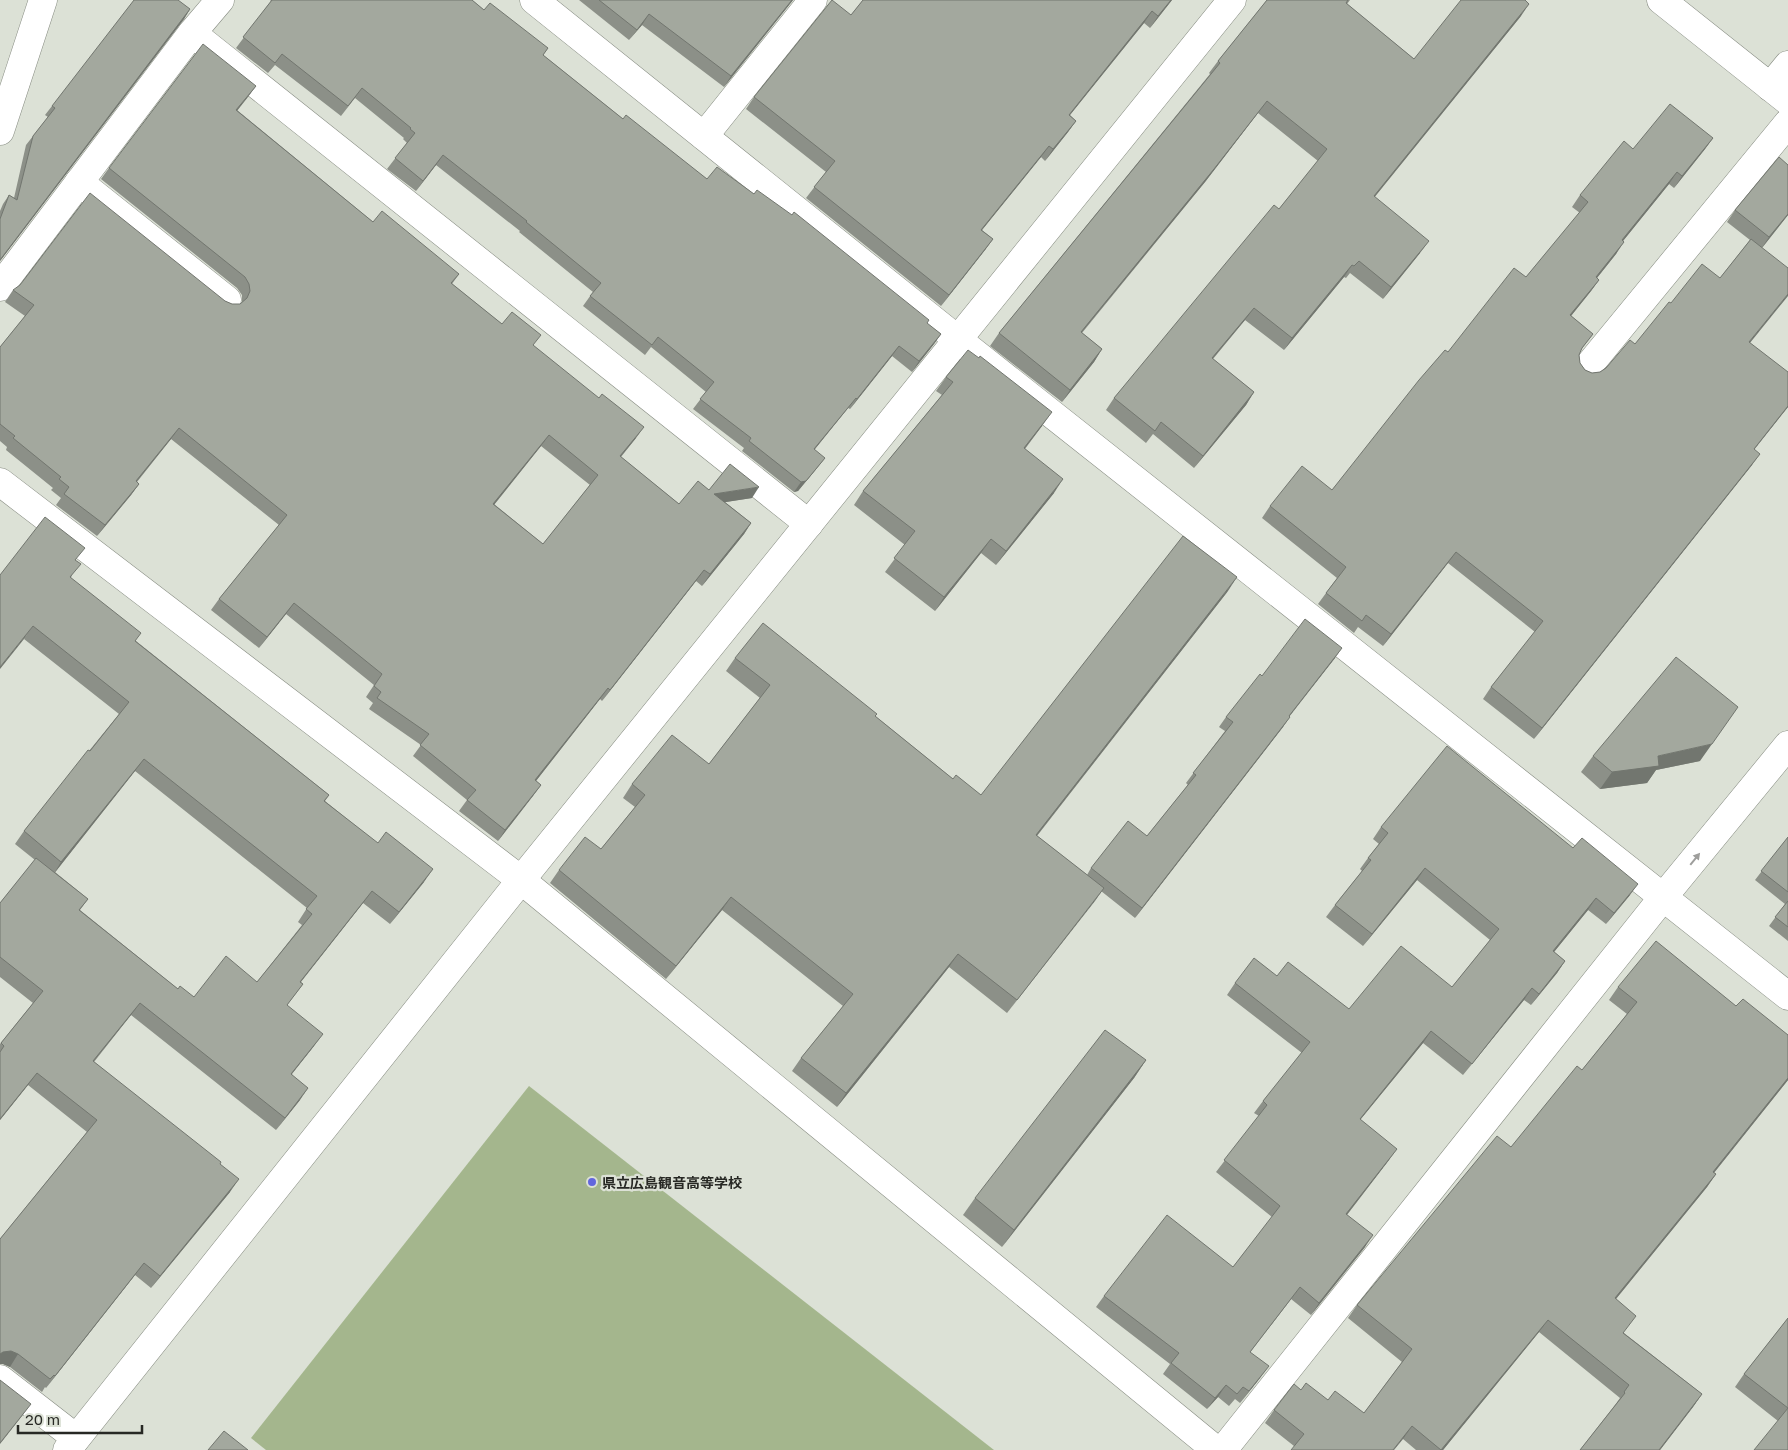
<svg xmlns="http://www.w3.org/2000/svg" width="1788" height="1450" font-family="'Golos Text','Noto Sans JP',sans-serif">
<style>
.green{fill:#a4b68d}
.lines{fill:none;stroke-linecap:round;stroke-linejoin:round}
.minor-casing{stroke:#868b81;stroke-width:29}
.minor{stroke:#fff;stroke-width:28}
.wall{fill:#8c9088;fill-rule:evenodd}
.shaded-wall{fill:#72766f}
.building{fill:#a3a89e;stroke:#72766f;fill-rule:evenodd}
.oneway{fill:#9e9e9c}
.poi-dot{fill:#6266de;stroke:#dce1d6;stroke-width:2}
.labels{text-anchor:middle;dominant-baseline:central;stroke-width:4.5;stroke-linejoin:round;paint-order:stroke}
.poi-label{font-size:14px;font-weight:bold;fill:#272824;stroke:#dce1d6;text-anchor:start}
</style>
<rect width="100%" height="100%" fill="#dce1d6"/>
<!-- green -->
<path class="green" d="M 529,1086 L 994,1450 L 266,1450 L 251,1438 Z"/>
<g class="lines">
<!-- minor casing -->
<g class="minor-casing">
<g id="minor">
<path d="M 534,0 L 957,339 L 1788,996"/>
<path d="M 1661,0 L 1788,101"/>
<path d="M 192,33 L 809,524"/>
<path d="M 1770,87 L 1788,65"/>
<path d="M 0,131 L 43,0"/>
<path d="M 704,136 L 813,0"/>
<path d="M 79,182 L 227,300"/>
<path d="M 0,287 L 192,33 L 220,0"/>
<path d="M 1586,369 L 1788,123"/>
<path d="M 0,482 L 521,880 L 1216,1450"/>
<path d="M 0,1379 L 76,1438"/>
<path d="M 67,1450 L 521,880 L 1232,0"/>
<path d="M 1223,1450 L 1664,896 L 1788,745"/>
</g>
</g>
<!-- minor -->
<use href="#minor" class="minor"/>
</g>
<!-- wall -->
<g class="wall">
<path d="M 270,0 L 472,0 L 484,10 L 548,48 L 543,55 L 623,119 L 707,179 L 754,194 L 941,334 L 934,344 L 912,372 L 892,356 L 850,409 L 848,408 L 814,450 L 817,468 L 798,491 L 794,492 L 742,451 L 744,448 L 693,409 L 706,392 L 651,347 L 645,355 L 583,306 L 593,292 L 519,232 L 520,231 L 436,165 L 416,191 L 387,169 L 407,143 L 403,139 L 404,138 L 355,98 L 341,116 L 275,65 L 268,73 L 236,48 L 271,1 Z"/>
<path d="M 579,0 L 793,0 L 724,87 L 642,25 L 629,40 Z"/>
<path d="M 863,0 L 1172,0 L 1150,28 L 1144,23 L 1070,115 L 1076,121 L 1068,132 L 1045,161 L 1041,157 L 982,230 L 993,239 L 985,250 L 941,306 L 806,198 L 826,172 L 746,109 L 754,97 L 851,15 Z"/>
<path d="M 1267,0 L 1350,0 L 1347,4 L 1414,59 L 1521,16 L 1374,197 L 1420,253 L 1383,299 L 1350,273 L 1346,278 L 1344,277 L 1284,350 L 1245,320 L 1213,359 L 1254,392 L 1246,405 L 1194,468 L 1153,434 L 1146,443 L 1106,410 L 1114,398 L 1279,209 L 1318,161 L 1258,113 L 1205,182 L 1082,333 L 1102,349 L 1094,362 L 1062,402 L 990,346 L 999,333 L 1210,74 L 1209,73 L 1218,61 Z"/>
<path d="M 190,9 L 184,19 L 0,261 L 0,211 L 3,204 L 9,195 L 14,198 L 26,145 L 48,117 L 45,115 L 52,106 Z"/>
<path d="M 256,86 L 237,110 L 373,222 L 459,274 L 452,284 L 502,324 L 534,346 L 636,438 L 621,457 L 679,504 L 709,490 L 752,498 L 725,502 L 751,523 L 744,534 L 702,586 L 696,581 L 602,701 L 600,699 L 536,781 L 541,785 L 498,841 L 459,811 L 467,800 L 413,756 L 421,745 L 369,709 L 373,703 L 366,697 L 374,685 L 286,614 L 259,648 L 211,610 L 219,599 L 279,525 L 171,439 L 137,482 L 139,484 L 131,495 L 97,536 L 56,505 L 61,498 L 51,490 L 53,488 L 6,450 L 7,447 L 0,441 L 0,347 L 25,316 L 5,302 L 13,290 L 225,301 L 232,304 L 240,304 L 242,302 L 242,295 L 237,288 L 101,179 L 109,168 ZM 541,446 L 590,485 L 543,544 L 494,504 Z"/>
<path d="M 1713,138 L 1705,149 L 1674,188 L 1669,184 L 1623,241 L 1616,254 L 1597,278 L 1599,280 L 1591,291 L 1571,316 L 1593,334 L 1580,351 L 1579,355 L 1580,363 L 1585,370 L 1592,373 L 1600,372 L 1635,344 L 1671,303 L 1720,278 L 1750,240 L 1727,222 L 1735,210 L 1788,165 L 1788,215 L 1762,248 L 1750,343 L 1788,407 L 1754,449 L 1752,465 L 1534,739 L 1483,699 L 1491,687 L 1535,632 L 1448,563 L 1383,646 L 1358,627 L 1354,633 L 1318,604 L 1337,578 L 1262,518 L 1270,506 L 1332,490 L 1448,352 L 1526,277 L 1580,213 L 1572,207 L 1580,195 L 1633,149 Z"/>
<path d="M 946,377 L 1042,426 L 1025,449 L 1054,493 L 996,565 L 981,553 L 935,611 L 885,572 L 905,545 L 854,505 L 863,491 L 942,395 L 936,391 Z"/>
<path d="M 76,561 L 71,578 L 136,641 L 329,795 L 325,801 L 424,882 L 390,924 L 363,903 L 301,982 L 303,984 L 287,1005 L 314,1046 L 292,1074 L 300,1100 L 276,1130 L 131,1015 L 94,1062 L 220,1164 L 230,1192 L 151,1288 L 135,1275 L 46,1388 L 45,1387 L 42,1392 L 10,1367 L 3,1364 L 0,1364 L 0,1239 L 87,1132 L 28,1085 L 0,1120 L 0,1044 L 33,1003 L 0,977 L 0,903 L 35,860 L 15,844 L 24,831 L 119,714 L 24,639 ZM 135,771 L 307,908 L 298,922 L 302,925 L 257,982 L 194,997 L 178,989 L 80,910 L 88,899 L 55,872 Z"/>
<path d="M 1228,591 L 1037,836 L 1087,875 L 1091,868 L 1147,836 L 1188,785 L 1186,783 L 1225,731 L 1219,727 L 1226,717 L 1262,676 L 1335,658 L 1289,716 L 1283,727 L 1135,918 L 1101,891 L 1007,1013 L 949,967 L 837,1107 L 792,1071 L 801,1058 L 843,1006 L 722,910 L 666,979 L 550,883 L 559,870 L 601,849 L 635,807 L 623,798 L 632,784 L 709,764 L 760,698 L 726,671 L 735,658 L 875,716 L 953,779 L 981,795 Z"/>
<path d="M 1593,756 L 1700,761 L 1656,770 L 1647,783 L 1600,789 L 1581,772 Z"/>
<path d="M 1381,827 L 1630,895 L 1606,924 L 1588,910 L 1554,952 L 1565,961 L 1557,973 L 1531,1005 L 1524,1000 L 1463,1075 L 1423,1043 L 1360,1120 L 1389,1160 L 1347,1215 L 1365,1247 L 1311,1315 L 1291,1299 L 1250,1352 L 1260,1378 L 1240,1403 L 1235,1399 L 1229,1406 L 1218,1397 L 1207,1409 L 1163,1374 L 1170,1364 L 1096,1307 L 1104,1296 L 1233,1267 L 1272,1217 L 1216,1172 L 1259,1116 L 1254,1113 L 1263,1101 L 1302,1053 L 1227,995 L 1235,983 L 1277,976 L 1349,1009 L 1452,987 L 1490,940 L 1417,880 L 1363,946 L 1326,917 L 1335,905 L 1362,871 L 1360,869 L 1368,858 L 1379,844 L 1373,839 Z"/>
<path d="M 1788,837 L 1788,941 L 1769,926 L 1785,904 L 1755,880 Z"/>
<path d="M 1618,987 L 1736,1006 L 1788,1035 L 1788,1080 L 1714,1173 L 1716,1174 L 1707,1187 L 1616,1299 L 1624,1333 L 1702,1394 L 1693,1407 L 1660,1450 L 1580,1450 L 1615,1405 L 1620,1398 L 1539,1332 L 1443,1450 L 1416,1450 L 1403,1439 L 1294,1446 L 1265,1423 L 1274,1410 L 1301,1390 L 1364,1413 L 1402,1362 L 1348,1318 L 1357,1305 L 1511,1147 L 1582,1070 L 1627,1014 L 1609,1000 Z"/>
<path d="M 1146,1060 L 1134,1078 L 1002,1247 L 963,1215 L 975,1198 Z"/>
<path d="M 1788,1318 L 1788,1450 L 1778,1421 L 1735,1387 L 1744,1374 Z"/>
</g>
<!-- shaded-wall -->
<g class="shaded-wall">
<path d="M 792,0 L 793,0 L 724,87 L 731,76 Z"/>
<path d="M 1171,0 L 1172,0 L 1150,28 L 1158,16 Z"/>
<path d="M 1529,4 L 1521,16 L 1365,209 L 1374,196 Z"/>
<path d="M 190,9 L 184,19 L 0,261 L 0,260 Z"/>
<path d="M 1152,11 L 1144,23 L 1061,126 L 1069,115 Z"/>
<path d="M 649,14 L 642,25 L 629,40 L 637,30 Z"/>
<path d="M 256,86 L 248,97 L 229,121 L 236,110 Z"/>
<path d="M 1267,101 L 1205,182 L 1072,344 L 1081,332 Z"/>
<path d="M 1076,121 L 1068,132 L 1045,161 L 1053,149 Z"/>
<path d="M 1713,138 L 1705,149 L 1674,188 L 1682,176 Z"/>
<path d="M 1049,146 L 1041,157 L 973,241 L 981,230 Z"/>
<path d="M 443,155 L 436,165 L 416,191 L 423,181 Z"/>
<path d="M 1677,172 L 1669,184 L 1614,252 L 1622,240 Z"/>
<path d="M 1788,214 L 1788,215 L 1761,249 L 1769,237 Z"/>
<path d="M 993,239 L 985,250 L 941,306 L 949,295 Z"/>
<path d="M 1429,241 L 1420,253 L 1383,299 L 1391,287 Z"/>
<path d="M 1624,242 L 1616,254 L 1588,289 L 1596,277 Z"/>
<path d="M 1352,265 L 1344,277 L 1284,350 L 1292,338 Z"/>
<path d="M 1599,280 L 1591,291 L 1562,327 L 1570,315 Z"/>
<path d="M 1788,294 L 1788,296 L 1741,354 L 1749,342 Z"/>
<path d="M 1254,308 L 1245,320 L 1203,370 L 1212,358 Z"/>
<path d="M 941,334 L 934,344 L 912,372 L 919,361 Z"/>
<path d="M 899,346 L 892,356 L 850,409 L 857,399 Z"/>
<path d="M 1102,349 L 1094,362 L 1062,402 L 1070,390 Z"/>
<path d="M 1254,392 L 1246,405 L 1194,468 L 1203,456 Z"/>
<path d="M 856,398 L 848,408 L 807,459 L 814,449 Z"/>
<path d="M 1788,406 L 1788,407 L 1746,460 L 1754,449 Z"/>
<path d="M 1052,412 L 1042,426 L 1014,462 L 1024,448 Z"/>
<path d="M 644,427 L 636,438 L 612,467 L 620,456 Z"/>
<path d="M 179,428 L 171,439 L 128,492 L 136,481 Z"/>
<path d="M 549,435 L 541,446 L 486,515 L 493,504 Z"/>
<path d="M 1760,454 L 1752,465 L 1534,739 L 1542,728 Z"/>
<path d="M 825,458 L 817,468 L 798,491 L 794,492 L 801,482 Z"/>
<path d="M 1063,479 L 1054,493 L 996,565 L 1006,551 Z"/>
<path d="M 139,484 L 131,495 L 97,536 L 105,525 Z"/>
<path d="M 759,487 L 752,498 L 707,505 L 714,494 Z"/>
<path d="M 751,523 L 744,534 L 702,586 L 710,574 Z"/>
<path d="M 991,539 L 981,553 L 935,611 L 944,597 Z"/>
<path d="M 1456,552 L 1448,563 L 1383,646 L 1391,634 Z"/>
<path d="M 704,570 L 696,581 L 602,701 L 610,690 Z"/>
<path d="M 1237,577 L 1228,591 L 1027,848 L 1036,835 Z"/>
<path d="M 294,603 L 286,614 L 259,648 L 267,637 Z"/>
<path d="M 33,626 L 24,639 L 0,669 L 0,667 Z"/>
<path d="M 1342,648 L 1335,658 L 1282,726 L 1289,716 Z"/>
<path d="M 608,688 L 600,699 L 528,791 L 535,780 Z"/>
<path d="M 1290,717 L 1283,727 L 1135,918 L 1142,908 Z"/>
<path d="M 1712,744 L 1700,761 L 1656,770 L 1647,783 L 1600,789 L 1612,772 L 1658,756 Z"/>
<path d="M 144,759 L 135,771 L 53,875 L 61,862 Z"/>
<path d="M 541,785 L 533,796 L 498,841 L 505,830 Z"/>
<path d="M 1425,868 L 1417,880 L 1363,946 L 1372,934 Z"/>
<path d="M 433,869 L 424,882 L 390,924 L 399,912 Z"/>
<path d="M 1638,884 L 1630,895 L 1606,924 L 1614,913 Z"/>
<path d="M 1104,888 L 1095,901 L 1007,1013 L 1017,1000 Z"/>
<path d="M 372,891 L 363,903 L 291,994 L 300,982 Z"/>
<path d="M 731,897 L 722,910 L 666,979 L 676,966 Z"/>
<path d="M 1596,898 L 1588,910 L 1545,963 L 1553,951 Z"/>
<path d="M 958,954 L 949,967 L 837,1107 L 846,1093 Z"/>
<path d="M 1565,961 L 1557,973 L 1531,1005 L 1539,994 Z"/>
<path d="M 1532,988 L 1524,1000 L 1463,1075 L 1472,1064 Z"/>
<path d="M 140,1003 L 131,1015 L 84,1073 L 93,1061 Z"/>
<path d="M 1431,1031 L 1423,1043 L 1351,1131 L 1360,1119 Z"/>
<path d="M 323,1034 L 314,1046 L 282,1086 L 291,1074 Z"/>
<path d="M 1146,1060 L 1134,1078 L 1002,1247 L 1014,1230 Z"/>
<path d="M 37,1073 L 28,1085 L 0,1120 L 0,1119 Z"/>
<path d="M 1788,1078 L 1788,1080 L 1704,1185 L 1713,1172 Z"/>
<path d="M 308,1088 L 300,1100 L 276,1130 L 285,1118 Z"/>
<path d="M 1397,1149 L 1389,1160 L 1338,1226 L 1346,1214 Z"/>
<path d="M 1716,1174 L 1707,1187 L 1606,1311 L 1615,1298 Z"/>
<path d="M 239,1179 L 230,1192 L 151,1288 L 160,1276 Z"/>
<path d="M 1373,1235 L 1365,1247 L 1311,1315 L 1319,1303 Z"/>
<path d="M 144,1263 L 135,1275 L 46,1388 L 55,1376 Z"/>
<path d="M 1300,1287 L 1291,1299 L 1242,1363 L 1250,1352 Z"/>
<path d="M 1548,1320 L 1539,1332 L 1443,1450 L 1441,1450 Z"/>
<path d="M 11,1351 L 18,1354 L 10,1367 L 3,1364 L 0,1364 L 0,1354 L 3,1352 Z"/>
<path d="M 1269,1366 L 1260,1378 L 1240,1403 L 1249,1391 Z"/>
<path d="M 1226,1385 L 1218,1397 L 1207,1409 L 1215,1398 Z"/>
<path d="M 1702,1394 L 1693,1407 L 1660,1450 L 1659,1450 Z"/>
<path d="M 31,1404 L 22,1416 L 0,1444 L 0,1443 Z"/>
<path d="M 1412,1426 L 1403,1439 L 1394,1450 L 1393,1450 Z"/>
</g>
<!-- building -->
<g class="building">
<path d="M 134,0 L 178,0 L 190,9 L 0,260 L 0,219 L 9,195 L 17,200 L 33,136 L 55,108 L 52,106 Z"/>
<path d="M 272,0 L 472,0 L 484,10 L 490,3 L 548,48 L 543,55 L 623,119 L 626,115 L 707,179 L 717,167 L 754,194 L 757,190 L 792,215 L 794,212 L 929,320 L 927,323 L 941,334 L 919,361 L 899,346 L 857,399 L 856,398 L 814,449 L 825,458 L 806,481 L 801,482 L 749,441 L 751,438 L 700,399 L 714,382 L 658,337 L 652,345 L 590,296 L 601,283 L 526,222 L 527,221 L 443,155 L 423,181 L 395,158 L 415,133 L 410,129 L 411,128 L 362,88 L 348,106 L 282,54 L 275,63 L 243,37 Z"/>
<path d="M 599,0 L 792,0 L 731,76 L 649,14 L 637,30 Z"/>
<path d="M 832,0 L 851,15 L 863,0 L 1171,0 L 1158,16 L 1152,11 L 1069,115 L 1076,121 L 1053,149 L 1049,146 L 981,230 L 993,239 L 949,295 L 814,187 L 835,161 L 754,97 Z"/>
<path d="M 1267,0 L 1348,0 L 1346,3 L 1414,59 L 1461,0 L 1525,0 L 1529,4 L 1374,196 L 1429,241 L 1391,287 L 1359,261 L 1354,266 L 1352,265 L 1292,338 L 1254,308 L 1212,358 L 1254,392 L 1203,456 L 1161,422 L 1155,431 L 1114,398 L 1274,205 L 1279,209 L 1327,149 L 1267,101 L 1214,169 L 1081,332 L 1102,349 L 1070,390 L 999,333 L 1220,63 L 1218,61 Z"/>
<path d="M 203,44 L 256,86 L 236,110 L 373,222 L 382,211 L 459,274 L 451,283 L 502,324 L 512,312 L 541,335 L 533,345 L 599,398 L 602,394 L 644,427 L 620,456 L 679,504 L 698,481 L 709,490 L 730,464 L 759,487 L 714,494 L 751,523 L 710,574 L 704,570 L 610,690 L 608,688 L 535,780 L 541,785 L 505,830 L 467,800 L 476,790 L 420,745 L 429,734 L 377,698 L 381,692 L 374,686 L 382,674 L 294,603 L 267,637 L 219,599 L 287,515 L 179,428 L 136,481 L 139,484 L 105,525 L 64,494 L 69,487 L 59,479 L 61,477 L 13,438 L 15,436 L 0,424 L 0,347 L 34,305 L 13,290 L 20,285 L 90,193 L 225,301 L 232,304 L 240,304 L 247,298 L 250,291 L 249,284 L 245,277 L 109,168 ZM 549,435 L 598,475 L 543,544 L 493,504 Z"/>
<path d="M 1670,104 L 1713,138 L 1682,176 L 1677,172 L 1622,240 L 1624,242 L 1596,277 L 1599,280 L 1570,315 L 1593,334 L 1582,348 L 1579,355 L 1580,363 L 1585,370 L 1592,373 L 1600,372 L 1606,368 L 1630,340 L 1635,344 L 1669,302 L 1671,303 L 1702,264 L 1720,278 L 1751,239 L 1788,268 L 1788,294 L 1749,342 L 1788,372 L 1788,406 L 1754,449 L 1760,454 L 1542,728 L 1491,687 L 1543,621 L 1456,552 L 1391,634 L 1366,615 L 1362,621 L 1326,593 L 1346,567 L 1270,506 L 1302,466 L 1332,490 L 1419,380 L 1445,350 L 1448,352 L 1514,268 L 1526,277 L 1588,202 L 1580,195 L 1624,141 L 1633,149 Z"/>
<path d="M 1779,157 L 1788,165 L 1788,214 L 1769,237 L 1735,210 Z"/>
<path d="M 968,350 L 979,358 L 980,356 L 1052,412 L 1024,448 L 1063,479 L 1006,551 L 991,539 L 944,597 L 894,558 L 915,531 L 863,491 L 953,382 L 946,377 Z"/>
<path d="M 45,517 L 85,548 L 75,560 L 81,564 L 70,577 L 141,633 L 135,641 L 329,795 L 324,801 L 378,843 L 386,832 L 433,869 L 399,912 L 372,891 L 300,982 L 303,984 L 287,1005 L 323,1034 L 291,1074 L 308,1088 L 285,1118 L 140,1003 L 93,1061 L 221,1162 L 220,1164 L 239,1179 L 160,1276 L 144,1263 L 55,1376 L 54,1375 L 50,1379 L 18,1354 L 11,1351 L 3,1352 L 0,1354 L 0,1239 L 97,1120 L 37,1073 L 0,1119 L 0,1052 L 4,1046 L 1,1043 L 43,991 L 0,957 L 0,903 L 36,858 L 88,899 L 79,910 L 178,989 L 180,986 L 194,997 L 226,956 L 257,982 L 312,914 L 306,909 L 317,896 L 144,759 L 61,862 L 24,831 L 88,750 L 90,751 L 129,702 L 33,626 L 0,667 L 0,575 Z"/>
<path d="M 1183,536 L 1237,577 L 1036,835 L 1104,888 L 1017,1000 L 958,954 L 846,1093 L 801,1058 L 853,994 L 731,897 L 676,966 L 559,870 L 585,837 L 601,849 L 645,795 L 632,784 L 672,735 L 709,764 L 770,685 L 735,658 L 763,623 L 877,714 L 875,716 L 953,779 L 956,775 L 981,795 Z"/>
<path d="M 1305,619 L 1342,648 L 1289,716 L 1290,717 L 1142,908 L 1091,868 L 1128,821 L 1147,836 L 1196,775 L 1193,773 L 1233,722 L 1226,717 L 1260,674 L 1262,676 Z"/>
<path d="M 1676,657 L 1738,707 L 1712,744 L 1658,756 L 1659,766 L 1612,772 L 1593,756 Z"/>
<path d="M 1447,746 L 1573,848 L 1582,838 L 1638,884 L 1614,913 L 1596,898 L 1553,951 L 1565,961 L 1539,994 L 1532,988 L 1472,1064 L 1431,1031 L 1360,1119 L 1397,1149 L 1346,1214 L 1373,1235 L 1319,1303 L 1300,1287 L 1250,1352 L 1269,1366 L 1249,1391 L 1243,1387 L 1237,1394 L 1226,1385 L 1215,1398 L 1171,1363 L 1179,1353 L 1104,1296 L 1167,1215 L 1233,1267 L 1280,1206 L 1224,1160 L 1267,1105 L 1263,1101 L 1310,1042 L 1235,983 L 1254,958 L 1277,976 L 1288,962 L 1349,1009 L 1401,946 L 1452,987 L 1499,929 L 1425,868 L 1372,934 L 1335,905 L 1371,860 L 1368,858 L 1388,833 L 1381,827 Z"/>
<path d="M 1788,837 L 1788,892 L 1761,871 Z"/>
<path d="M 1788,901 L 1788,927 L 1775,917 Z"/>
<path d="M 1656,941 L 1736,1006 L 1743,999 L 1788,1035 L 1788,1078 L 1713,1172 L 1716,1174 L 1615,1298 L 1636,1316 L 1623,1333 L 1702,1394 L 1659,1450 L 1580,1450 L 1625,1393 L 1624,1392 L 1629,1385 L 1548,1320 L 1441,1450 L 1412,1426 L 1393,1450 L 1291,1450 L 1304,1434 L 1274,1410 L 1294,1384 L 1301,1390 L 1306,1383 L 1328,1400 L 1335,1391 L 1364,1413 L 1412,1349 L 1357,1305 L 1497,1136 L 1511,1147 L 1577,1066 L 1582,1070 L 1637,1002 L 1618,987 Z"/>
<path d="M 1105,1030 L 1146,1060 L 1014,1230 L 975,1198 Z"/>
<path d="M 1788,1318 L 1788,1450 L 1754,1450 L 1788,1408 L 1744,1374 Z"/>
<path d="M 0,1380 L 31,1404 L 0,1443 Z"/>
<path d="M 224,1431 L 248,1450 L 208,1450 Z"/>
</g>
<!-- one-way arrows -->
<defs><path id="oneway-solid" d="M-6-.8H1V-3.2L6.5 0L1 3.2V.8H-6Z" transform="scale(1.25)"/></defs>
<use class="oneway" href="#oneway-solid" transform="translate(1695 859) rotate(-51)"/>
<!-- markers -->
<circle class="poi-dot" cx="592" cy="1182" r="5"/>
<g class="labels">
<!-- poi labels -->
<g class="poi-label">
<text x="602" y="1182">県立広島観音高等学校</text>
</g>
</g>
<!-- scale -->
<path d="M18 1425v8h124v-8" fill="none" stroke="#272824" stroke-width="2.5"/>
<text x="25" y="1425" font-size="15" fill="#272824" stroke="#dce1d6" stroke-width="4" paint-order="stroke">20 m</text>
</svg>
